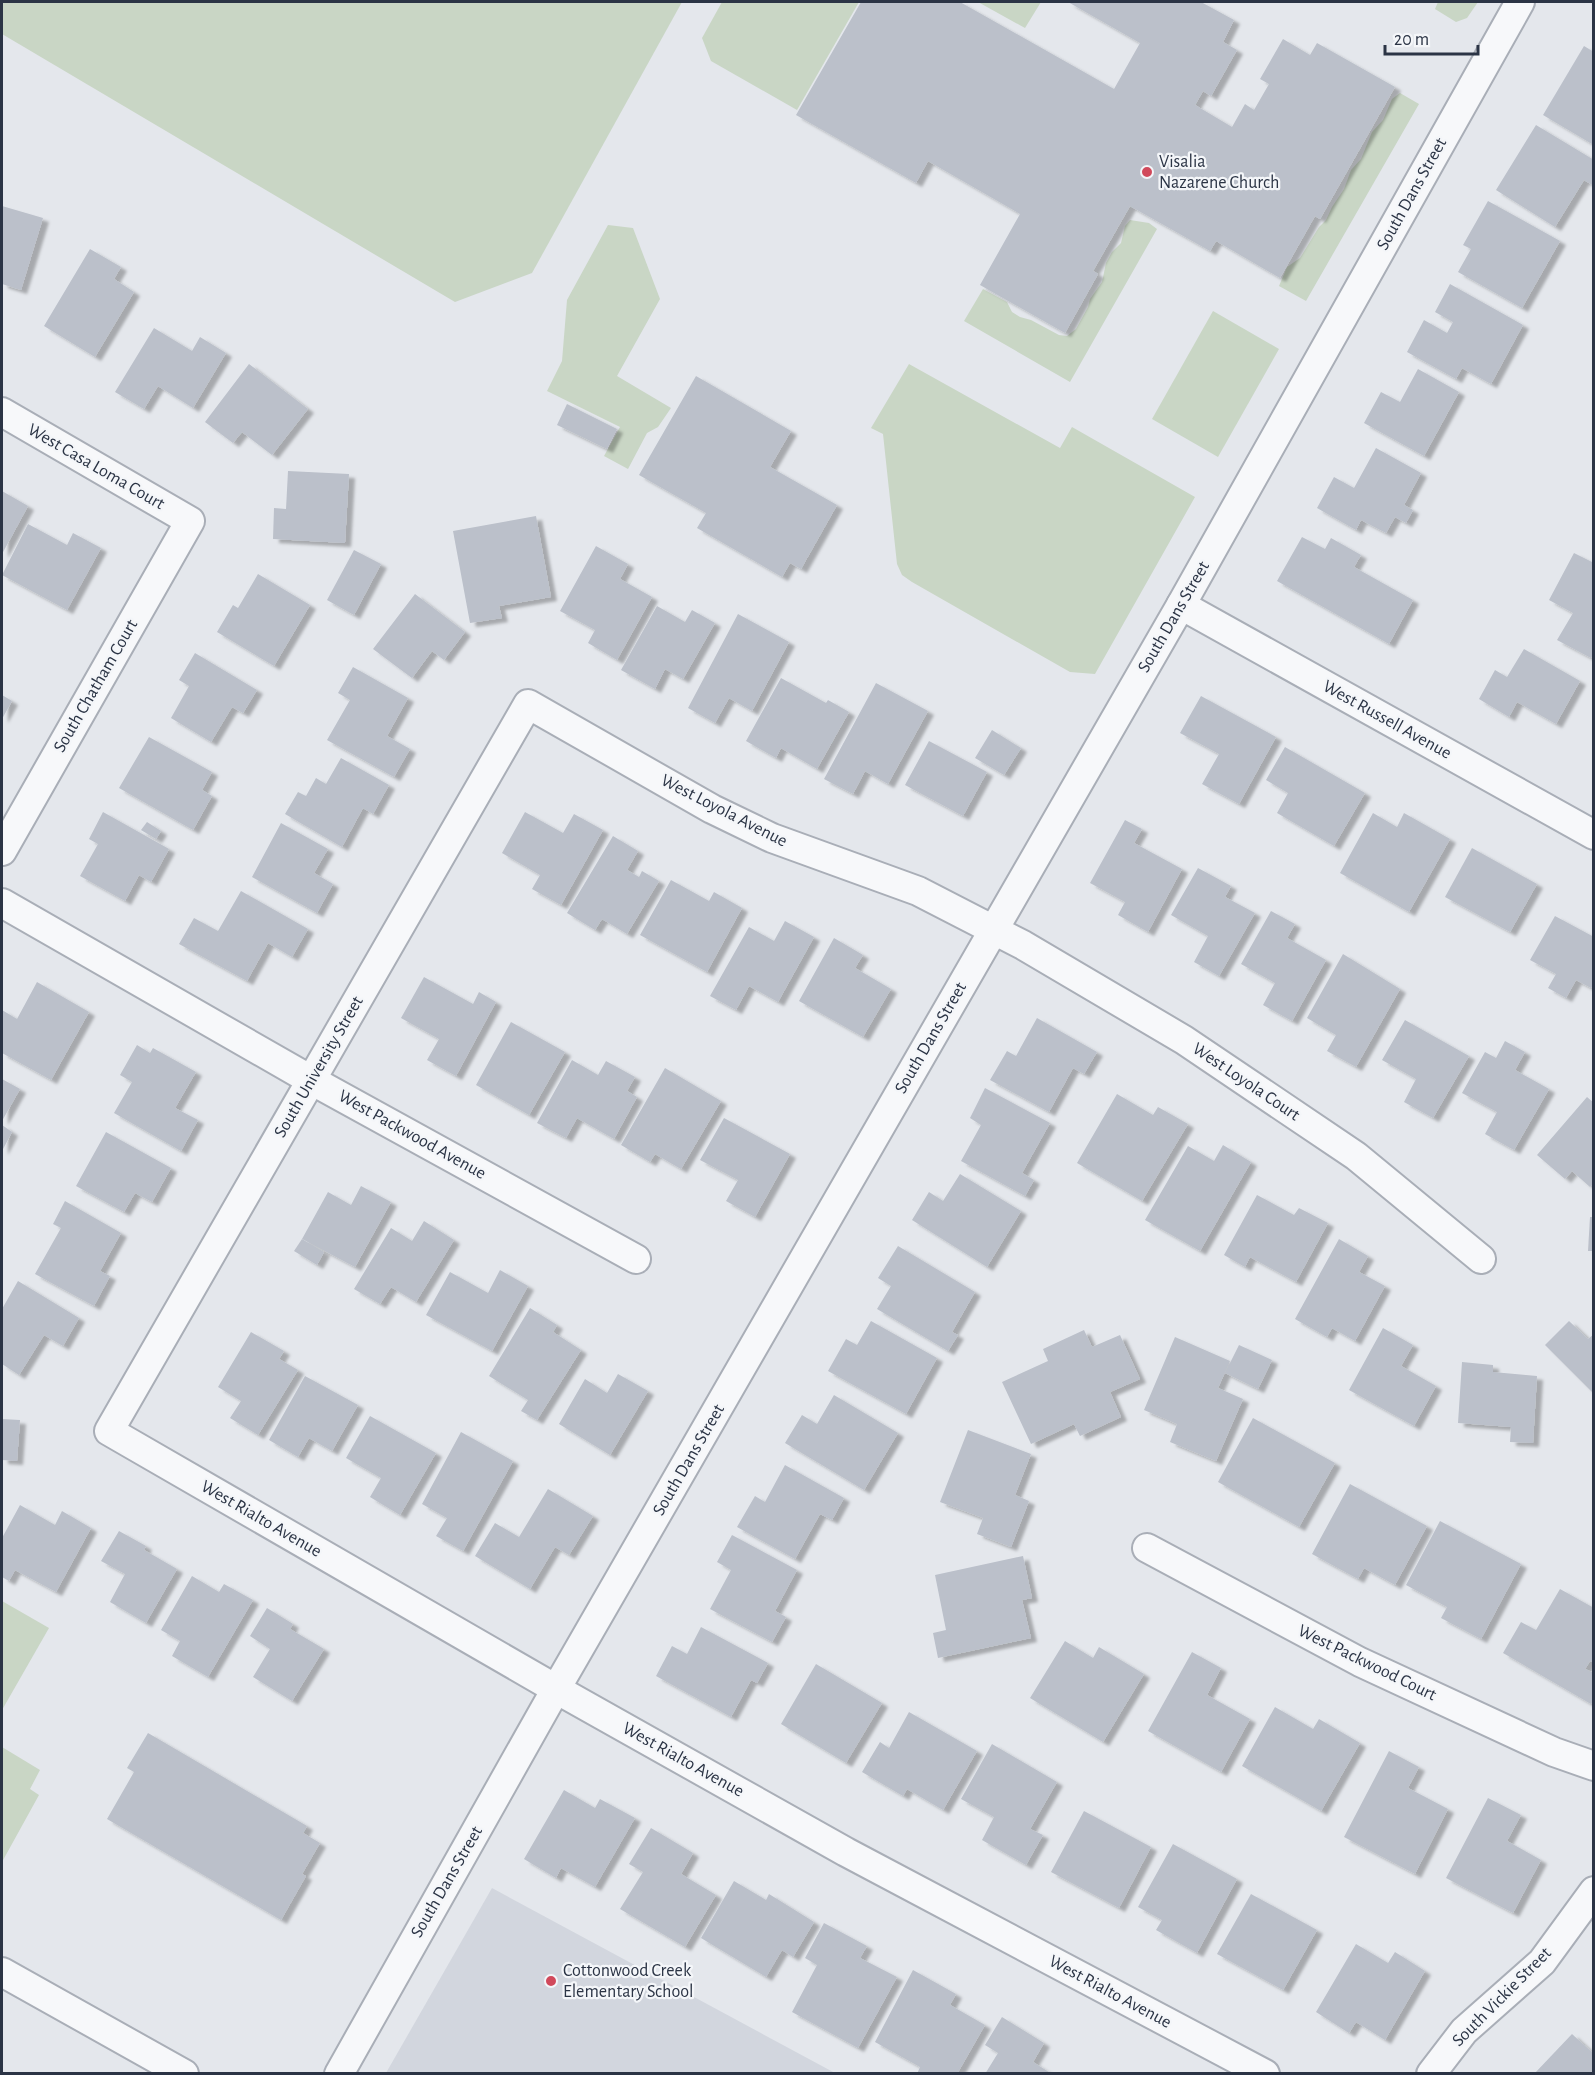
<svg xmlns="http://www.w3.org/2000/svg" width="1595" height="2075" font-family="'Alegreya Sans',sans-serif">
<style>
.built{fill:#d2d6de}
.green{fill:#c9d6c5}
.building{fill:#bbc0ca;filter:url(#shadow)}
.lines{fill:none;stroke-linecap:round;stroke-linejoin:round}
.minor-casing{stroke:#a9aeb7;stroke-width:32}
.minor{stroke:#f7f8fa;stroke-width:28}
.poi-dot{fill:#d1495b;stroke:#f4f6f9;stroke-width:2}
.labels{text-anchor:middle;dominant-baseline:central;stroke-width:4.5;stroke-linejoin:round;paint-order:stroke}
.poi-label{font-size:18px;fill:#2b3445;stroke:#f4f6f9;text-anchor:start}
.street-label{font-size:18px;fill:#2b3445;stroke:#f4f6f9}
</style>
<defs>
<filter id="shadow"><feDropShadow dx="6" dy="4" stdDeviation="1.5" flood-color="#0004"/></filter>
</defs>
<rect width="100%" height="100%" fill="#e4e7ec"/>
<!-- built -->
<path class="built" d="M 492,1888 L 835,2073 L 386,2073 Z"/>
<!-- green -->
<g class="green">
<path d="M 2,2 L 682,2 L 532,273 L 455,302 L 2,34 Z"/>
<path d="M 722,2 L 859,2 L 797,110 L 711,61 L 702,38 Z"/>
<path d="M 978,2 L 1041,2 L 1025,28 Z"/>
<path d="M 1438,2 L 1478,2 L 1467,18 L 1456,22 L 1435,9 Z"/>
<path d="M 1400,93 L 1419,104 L 1306,301 L 1279,286 L 1287,267 L 1300,258 L 1319,227 L 1326,220 L 1332,207 L 1344,189 L 1351,170 L 1361,159 L 1372,132 L 1383,120 L 1392,99 Z"/>
<path d="M 1130,220 L 1149,223 L 1157,229 L 1070,382 L 964,321 L 983,289 L 1007,302 L 1012,312 L 1020,317 L 1031,320 L 1059,335 L 1067,336 L 1076,329 L 1088,307 L 1090,299 L 1102,282 L 1106,263 L 1112,252 L 1121,243 L 1125,226 Z"/>
<path d="M 608,225 L 633,228 L 660,299 L 617,376 L 671,408 L 658,427 L 647,433 L 628,469 L 604,456 L 620,427 L 547,391 L 562,361 L 567,300 Z"/>
<path d="M 1213,311 L 1279,349 L 1218,457 L 1152,419 Z"/>
<path d="M 909,364 L 1060,448 L 1072,427 L 1195,497 L 1095,674 L 1070,672 L 912,582 L 902,575 L 897,564 L 883,434 L 871,428 Z"/>
<path d="M 2,1601 L 49,1628 L 2,1710 Z"/>
<path d="M 2,1747 L 40,1770 L 30,1789 L 39,1795 L 2,1862 Z"/>
</g>
<!-- building -->
<g class="building">
<path d="M 861,2 L 960,2 L 1114,89 L 1140,43 L 1068,2 L 1201,2 L 1234,20 L 1223,42 L 1237,50 L 1211,96 L 1203,91 L 1195,105 L 1232,127 L 1245,104 L 1254,110 L 1269,84 L 1260,79 L 1283,39 L 1310,55 L 1317,43 L 1395,87 L 1320,219 L 1315,216 L 1280,278 L 1216,241 L 1210,251 L 1130,206 L 1093,271 L 1098,274 L 1065,333 L 980,285 L 1020,214 L 928,161 L 916,183 L 796,115 Z"/>
<path d="M 1584,46 L 1594,52 L 1592,144 L 1543,115 Z"/>
<path d="M 1536,125 L 1594,160 L 1594,186 L 1584,180 L 1555,227 L 1496,190 Z"/>
<path d="M 1488,201 L 1560,241 L 1522,308 L 1458,272 L 1471,249 L 1463,245 Z"/>
<path d="M 2,206 L 43,218 L 21,290 L 2,284 Z"/>
<path d="M 90,249 L 121,267 L 114,279 L 134,292 L 95,357 L 44,326 Z"/>
<path d="M 1450,284 L 1523,325 L 1491,384 L 1462,368 L 1456,379 L 1407,352 L 1424,320 L 1447,333 L 1453,322 L 1435,312 Z"/>
<path d="M 154,328 L 192,351 L 200,337 L 226,353 L 193,408 L 158,386 L 144,409 L 115,392 Z"/>
<path d="M 249,364 L 308,409 L 272,455 L 242,432 L 233,443 L 205,422 Z"/>
<path d="M 1418,369 L 1459,392 L 1424,456 L 1364,423 L 1381,392 L 1400,402 Z"/>
<path d="M 696,376 L 791,431 L 770,467 L 837,505 L 801,569 L 790,563 L 782,577 L 697,528 L 706,513 L 639,475 Z"/>
<path d="M 567,404 L 617,429 L 607,449 L 557,425 Z"/>
<path d="M 1376,448 L 1421,473 L 1404,505 L 1413,510 L 1406,523 L 1395,517 L 1386,533 L 1361,520 L 1356,530 L 1317,508 L 1334,477 L 1354,488 Z"/>
<path d="M 288,471 L 349,474 L 345,543 L 273,539 L 274,508 L 286,509 Z"/>
<path d="M 2,491 L 28,506 L 2,554 Z"/>
<path d="M 536,516 L 551,597 L 499,606 L 502,618 L 470,623 L 453,531 Z"/>
<path d="M 28,524 L 67,545 L 73,533 L 101,548 L 67,610 L 2,575 Z"/>
<path d="M 1302,537 L 1325,549 L 1331,538 L 1361,555 L 1354,567 L 1413,600 L 1389,644 L 1277,581 Z"/>
<path d="M 596,546 L 628,564 L 620,579 L 652,597 L 617,660 L 588,643 L 595,630 L 560,611 Z"/>
<path d="M 354,550 L 381,564 L 354,615 L 327,600 Z"/>
<path d="M 1574,553 L 1594,563 L 1594,653 L 1591,658 L 1557,640 L 1573,613 L 1549,600 Z"/>
<path d="M 258,574 L 310,605 L 274,666 L 217,632 L 233,605 L 238,608 Z"/>
<path d="M 415,594 L 465,632 L 444,660 L 432,651 L 412,678 L 373,649 Z"/>
<path d="M 657,606 L 685,622 L 692,610 L 715,623 L 683,679 L 665,669 L 655,689 L 621,670 Z"/>
<path d="M 738,614 L 789,642 L 752,711 L 729,698 L 715,723 L 688,708 Z"/>
<path d="M 1524,649 L 1580,681 L 1556,724 L 1517,702 L 1509,717 L 1479,699 L 1495,670 L 1507,677 Z"/>
<path d="M 195,653 L 257,690 L 243,713 L 232,707 L 211,742 L 171,718 L 189,686 L 179,680 Z"/>
<path d="M 353,667 L 408,698 L 387,736 L 410,749 L 394,777 L 327,740 L 350,700 L 338,693 Z"/>
<path d="M 781,678 L 826,703 L 828,700 L 849,712 L 817,769 L 781,748 L 776,758 L 746,741 Z"/>
<path d="M 876,683 L 928,711 L 888,784 L 865,771 L 853,794 L 824,779 Z"/>
<path d="M 2,695 L 12,701 L 2,719 Z"/>
<path d="M 1201,696 L 1276,737 L 1239,804 L 1202,784 L 1219,754 L 1180,733 Z"/>
<path d="M 992,730 L 1021,748 L 1004,775 L 975,758 Z"/>
<path d="M 149,737 L 212,772 L 202,790 L 212,796 L 193,830 L 119,788 Z"/>
<path d="M 929,741 L 987,772 L 963,816 L 905,785 Z"/>
<path d="M 1285,747 L 1365,793 L 1334,846 L 1277,813 L 1288,793 L 1266,780 Z"/>
<path d="M 341,758 L 389,785 L 373,814 L 363,808 L 342,847 L 285,814 L 298,792 L 306,796 L 316,778 L 326,784 Z"/>
<path d="M 103,812 L 169,849 L 151,882 L 139,875 L 125,901 L 80,876 L 98,844 L 89,839 Z"/>
<path d="M 525,812 L 563,833 L 574,814 L 603,830 L 561,905 L 532,889 L 540,875 L 502,853 Z"/>
<path d="M 1373,813 L 1397,827 L 1404,813 L 1450,839 L 1409,912 L 1340,873 Z"/>
<path d="M 1125,820 L 1142,829 L 1134,843 L 1182,869 L 1148,932 L 1118,915 L 1125,902 L 1090,883 Z"/>
<path d="M 147,822 L 161,831 L 156,839 L 141,830 Z"/>
<path d="M 281,823 L 328,849 L 314,873 L 333,884 L 317,913 L 252,877 Z"/>
<path d="M 613,836 L 638,851 L 627,870 L 639,877 L 642,871 L 659,881 L 627,934 L 602,919 L 595,930 L 567,913 Z"/>
<path d="M 1472,848 L 1537,884 L 1510,932 L 1445,897 Z"/>
<path d="M 1198,868 L 1231,886 L 1225,897 L 1255,913 L 1219,976 L 1194,962 L 1208,936 L 1171,915 Z"/>
<path d="M 671,880 L 709,901 L 714,892 L 742,908 L 707,972 L 640,935 Z"/>
<path d="M 241,891 L 308,929 L 292,957 L 268,943 L 247,981 L 179,944 L 194,918 L 218,931 Z"/>
<path d="M 1271,911 L 1295,924 L 1287,938 L 1326,960 L 1292,1021 L 1263,1005 L 1275,983 L 1241,964 Z"/>
<path d="M 1555,916 L 1594,937 L 1594,984 L 1591,988 L 1576,980 L 1566,998 L 1548,988 L 1556,974 L 1530,960 Z"/>
<path d="M 785,921 L 814,937 L 778,1002 L 749,986 L 736,1010 L 710,996 L 749,927 L 774,941 Z"/>
<path d="M 834,938 L 863,955 L 855,968 L 891,989 L 863,1037 L 799,1001 Z"/>
<path d="M 1343,954 L 1400,989 L 1356,1067 L 1327,1051 L 1336,1035 L 1307,1018 Z"/>
<path d="M 424,977 L 473,1004 L 479,992 L 496,1002 L 456,1076 L 427,1060 L 439,1039 L 401,1018 Z"/>
<path d="M 37,982 L 89,1012 L 51,1080 L 2,1053 L 2,1010 L 17,1019 Z"/>
<path d="M 1037,1018 L 1097,1052 L 1084,1074 L 1073,1068 L 1049,1112 L 990,1080 L 1007,1051 L 1016,1056 Z"/>
<path d="M 1405,1020 L 1469,1056 L 1433,1118 L 1404,1102 L 1416,1079 L 1382,1060 Z"/>
<path d="M 511,1022 L 565,1052 L 529,1115 L 476,1085 Z"/>
<path d="M 1505,1041 L 1525,1052 L 1515,1070 L 1549,1089 L 1514,1150 L 1485,1134 L 1497,1112 L 1462,1093 L 1485,1052 L 1496,1058 Z"/>
<path d="M 137,1045 L 150,1053 L 153,1048 L 196,1072 L 175,1108 L 198,1120 L 181,1151 L 114,1113 L 132,1082 L 120,1075 Z"/>
<path d="M 572,1060 L 598,1075 L 606,1061 L 635,1077 L 627,1091 L 637,1097 L 614,1139 L 577,1118 L 566,1138 L 537,1123 Z"/>
<path d="M 665,1068 L 721,1101 L 681,1169 L 655,1154 L 650,1162 L 621,1145 Z"/>
<path d="M 2,1079 L 20,1089 L 2,1121 Z"/>
<path d="M 985,1088 L 1050,1123 L 1022,1173 L 1034,1180 L 1025,1196 L 961,1161 L 981,1125 L 970,1118 Z"/>
<path d="M 1117,1094 L 1153,1115 L 1158,1107 L 1188,1124 L 1142,1201 L 1077,1163 Z"/>
<path d="M 1587,1097 L 1594,1103 L 1594,1183 L 1590,1187 L 1572,1171 L 1565,1179 L 1537,1155 Z"/>
<path d="M 724,1118 L 790,1154 L 755,1217 L 726,1201 L 738,1180 L 700,1160 Z"/>
<path d="M 2,1125 L 12,1132 L 2,1151 Z"/>
<path d="M 106,1132 L 171,1168 L 152,1202 L 135,1193 L 124,1212 L 76,1186 Z"/>
<path d="M 1223,1145 L 1251,1162 L 1200,1251 L 1145,1220 L 1188,1146 L 1214,1161 Z"/>
<path d="M 960,1174 L 1021,1211 L 987,1267 L 912,1220 L 929,1192 L 943,1201 Z"/>
<path d="M 361,1186 L 391,1202 L 355,1267 L 302,1239 L 328,1192 L 351,1205 Z"/>
<path d="M 1257,1195 L 1294,1215 L 1299,1208 L 1328,1223 L 1296,1282 L 1250,1257 L 1245,1267 L 1224,1255 Z"/>
<path d="M 65,1201 L 121,1233 L 100,1271 L 110,1276 L 94,1306 L 35,1274 L 61,1228 L 53,1224 Z"/>
<path d="M 1590,1217 L 1594,1217 L 1594,1251 L 1588,1251 Z"/>
<path d="M 424,1221 L 454,1240 L 416,1302 L 391,1287 L 380,1304 L 354,1289 L 391,1228 L 412,1241 Z"/>
<path d="M 302,1239 L 324,1252 L 317,1265 L 294,1251 Z"/>
<path d="M 1339,1239 L 1368,1256 L 1359,1272 L 1385,1286 L 1355,1341 L 1332,1328 L 1327,1337 L 1295,1319 Z"/>
<path d="M 898,1246 L 975,1292 L 952,1332 L 958,1335 L 948,1351 L 877,1309 L 891,1286 L 878,1278 Z"/>
<path d="M 500,1270 L 528,1286 L 492,1351 L 426,1315 L 450,1272 L 488,1293 Z"/>
<path d="M 18,1281 L 79,1318 L 63,1346 L 44,1335 L 19,1375 L 2,1364 L 2,1309 Z"/>
<path d="M 530,1308 L 557,1325 L 553,1332 L 581,1350 L 537,1420 L 521,1411 L 528,1400 L 489,1376 Z"/>
<path d="M 871,1321 L 937,1358 L 906,1414 L 828,1371 L 846,1339 L 857,1345 Z"/>
<path d="M 1569,1321 L 1588,1339 L 1594,1334 L 1594,1394 L 1545,1345 Z"/>
<path d="M 1383,1328 L 1413,1345 L 1401,1366 L 1436,1386 L 1414,1426 L 1349,1390 Z"/>
<path d="M 1084,1330 L 1092,1347 L 1120,1335 L 1140,1379 L 1110,1392 L 1121,1417 L 1080,1436 L 1074,1424 L 1031,1444 L 1002,1382 L 1048,1361 L 1043,1349 Z"/>
<path d="M 251,1332 L 284,1351 L 279,1359 L 298,1370 L 258,1435 L 230,1418 L 241,1401 L 218,1387 Z"/>
<path d="M 1175,1337 L 1230,1361 L 1218,1388 L 1243,1399 L 1216,1461 L 1170,1442 L 1177,1424 L 1144,1410 Z"/>
<path d="M 1239,1345 L 1272,1360 L 1258,1389 L 1225,1373 Z"/>
<path d="M 1462,1362 L 1493,1365 L 1493,1372 L 1537,1376 L 1533,1443 L 1510,1442 L 1511,1427 L 1458,1423 Z"/>
<path d="M 618,1374 L 648,1391 L 610,1455 L 559,1424 L 585,1379 L 607,1393 Z"/>
<path d="M 305,1376 L 358,1405 L 332,1451 L 309,1438 L 298,1457 L 269,1440 Z"/>
<path d="M 834,1395 L 898,1433 L 864,1490 L 785,1443 L 802,1415 L 817,1424 Z"/>
<path d="M 370,1416 L 436,1453 L 400,1515 L 370,1497 L 381,1478 L 346,1458 Z"/>
<path d="M 1253,1418 L 1335,1463 L 1299,1527 L 1218,1482 Z"/>
<path d="M 2,1419 L 20,1420 L 17,1461 L 2,1460 Z"/>
<path d="M 968,1430 L 1031,1454 L 1015,1495 L 1029,1501 L 1011,1547 L 977,1534 L 983,1518 L 940,1502 Z"/>
<path d="M 461,1432 L 513,1461 L 463,1551 L 436,1536 L 447,1518 L 422,1504 Z"/>
<path d="M 785,1465 L 844,1498 L 832,1520 L 820,1514 L 795,1559 L 737,1527 L 755,1496 L 765,1502 Z"/>
<path d="M 1350,1484 L 1427,1526 L 1395,1585 L 1364,1568 L 1358,1579 L 1312,1554 Z"/>
<path d="M 548,1489 L 593,1516 L 569,1555 L 555,1547 L 530,1589 L 475,1556 L 495,1523 L 519,1537 Z"/>
<path d="M 20,1505 L 55,1525 L 62,1511 L 91,1528 L 56,1592 L 15,1570 L 9,1581 L 2,1577 L 2,1538 Z"/>
<path d="M 1440,1521 L 1521,1564 L 1481,1639 L 1441,1618 L 1447,1607 L 1406,1585 Z"/>
<path d="M 119,1531 L 146,1546 L 144,1550 L 177,1569 L 146,1623 L 110,1602 L 125,1574 L 101,1561 Z"/>
<path d="M 732,1535 L 797,1570 L 775,1611 L 786,1617 L 772,1642 L 710,1609 L 731,1570 L 717,1562 Z"/>
<path d="M 1023,1556 L 1032,1598 L 1022,1600 L 1031,1638 L 938,1658 L 933,1633 L 946,1630 L 935,1575 Z"/>
<path d="M 192,1576 L 219,1592 L 224,1584 L 253,1600 L 208,1677 L 172,1656 L 180,1641 L 161,1630 Z"/>
<path d="M 1560,1589 L 1594,1608 L 1594,1663 L 1590,1661 L 1585,1669 L 1594,1673 L 1594,1699 L 1591,1704 L 1503,1653 L 1521,1622 L 1536,1630 Z"/>
<path d="M 267,1608 L 293,1624 L 290,1629 L 324,1649 L 292,1701 L 253,1677 L 270,1649 L 250,1636 Z"/>
<path d="M 701,1627 L 768,1663 L 757,1683 L 751,1680 L 731,1717 L 656,1676 L 672,1646 L 687,1654 Z"/>
<path d="M 1065,1641 L 1093,1658 L 1099,1647 L 1144,1674 L 1103,1742 L 1030,1698 Z"/>
<path d="M 1192,1652 L 1221,1668 L 1207,1695 L 1250,1719 L 1221,1772 L 1148,1731 Z"/>
<path d="M 816,1664 L 882,1703 L 846,1763 L 781,1724 Z"/>
<path d="M 1275,1707 L 1313,1729 L 1319,1719 L 1360,1743 L 1321,1811 L 1242,1766 Z"/>
<path d="M 909,1712 L 977,1751 L 943,1810 L 907,1789 L 903,1796 L 862,1772 L 880,1742 L 889,1748 Z"/>
<path d="M 148,1733 L 307,1826 L 303,1833 L 320,1843 L 302,1874 L 306,1876 L 281,1920 L 107,1819 L 134,1772 L 127,1768 Z"/>
<path d="M 992,1744 L 1057,1782 L 1030,1829 L 1043,1835 L 1026,1865 L 982,1840 L 994,1817 L 961,1799 Z"/>
<path d="M 1389,1751 L 1419,1767 L 1408,1788 L 1448,1809 L 1415,1874 L 1344,1837 Z"/>
<path d="M 564,1790 L 595,1808 L 600,1799 L 635,1818 L 595,1887 L 561,1868 L 556,1878 L 524,1859 Z"/>
<path d="M 1488,1798 L 1521,1815 L 1507,1841 L 1541,1860 L 1513,1913 L 1446,1878 Z"/>
<path d="M 1084,1811 L 1151,1847 L 1119,1908 L 1051,1872 Z"/>
<path d="M 651,1828 L 693,1853 L 681,1874 L 716,1895 L 685,1947 L 620,1909 L 643,1872 L 629,1864 Z"/>
<path d="M 1173,1844 L 1237,1879 L 1197,1953 L 1156,1930 L 1162,1920 L 1138,1907 Z"/>
<path d="M 734,1881 L 766,1900 L 769,1894 L 814,1922 L 793,1957 L 782,1950 L 766,1977 L 701,1938 Z"/>
<path d="M 1251,1894 L 1317,1930 L 1283,1990 L 1217,1954 Z"/>
<path d="M 824,1923 L 867,1946 L 860,1958 L 897,1977 L 858,2048 L 792,2012 L 817,1965 L 805,1958 Z"/>
<path d="M 1356,1944 L 1388,1963 L 1395,1952 L 1425,1971 L 1385,2040 L 1356,2022 L 1349,2033 L 1316,2012 Z"/>
<path d="M 913,1970 L 956,1994 L 950,2005 L 985,2025 L 957,2074 L 917,2074 L 920,2067 L 875,2042 Z"/>
<path d="M 1002,2017 L 1044,2043 L 1033,2062 L 1052,2074 L 985,2074 L 998,2053 L 985,2045 Z"/>
<path d="M 1572,2034 L 1594,2054 L 1594,2074 L 1534,2074 Z"/>
</g>
<g class="lines">
<!-- minor casing -->
<g class="minor-casing">
<g id="minor">
<path d="M 2,412 L 190,521 L 2,851"/>
<path d="M 1181,605 L 1594,835"/>
<path d="M 2,903 L 311,1080 L 636,1259"/>
<path d="M 1147,1548 L 1360,1662 L 1554,1752 L 1594,1766"/>
<path d="M 2,1972 L 184,2074"/>
<path d="M 339,2074 L 556,1689 L 1181,605 L 1520,2"/>
<path d="M 1265,2074 L 846,1852 L 556,1689 L 109,1431 L 528,704 L 712,809 L 772,838 L 918,891 L 1023,945 L 1184,1040 L 1356,1156 L 1481,1259"/>
<path d="M 1431,2074 L 1464,2031 L 1542,1962 L 1594,1891"/>
</g>
</g>
<!-- minor -->
<use href="#minor" class="minor"/>
</g>
<!-- markers -->
<g class="poi-dot">
<circle cx="1147" cy="172" r="6"/>
<circle cx="551" cy="1981" r="6"/>
</g>
<g class="labels">
<!-- poi labels -->
<g class="poi-label">
<text x="1159" y="162">Visalia<tspan x="1159" dy="21">Nazarene Church</tspan></text>
<text x="563" y="1971">Cottonwood Creek<tspan x="563" dy="21">Elementary School</tspan></text>
</g>
<!-- street labels -->
<g class="street-label">
<text transform="translate(1412 194) rotate(-61)">South Dans Street</text>
<text transform="translate(96 467) rotate(30)">West Casa Loma Court</text>
<text transform="translate(1174 617) rotate(-60)">South Dans Street</text>
<text transform="translate(96 686) rotate(-60)">South Chatham Court</text>
<text transform="translate(1387 720) rotate(29)">West Russell Avenue</text>
<text transform="translate(724 811) rotate(27)">West Loyola Avenue</text>
<text transform="translate(931 1038) rotate(-60)">South Dans Street</text>
<text transform="translate(319 1067) rotate(-60)">South University Street</text>
<text transform="translate(1246 1082) rotate(34)">West Loyola Court</text>
<text transform="translate(412 1135) rotate(29)">West Packwood Avenue</text>
<text transform="translate(689 1460) rotate(-60)">South Dans Street</text>
<text transform="translate(261 1519) rotate(30)">West Rialto Avenue</text>
<text transform="translate(1367 1663) rotate(26)">West Packwood Court</text>
<text transform="translate(683 1760) rotate(29)">West Rialto Avenue</text>
<text transform="translate(447 1882) rotate(-60)">South Dans Street</text>
<text transform="translate(1110 1992) rotate(28)">West Rialto Avenue</text>
<text transform="translate(1502 1997) rotate(-45)">South Vickie Street</text>
</g>
</g>
<!-- border -->
<rect width="1595" height="2075" fill="none" stroke="#2b3445" stroke-width="6"/>
<!-- scale -->
<path d="M1385 45v9h93v-9" fill="none" stroke="#2b3445" stroke-width="3"/>
<text x="1394" y="45" font-size="18" fill="#2b3445" stroke="#f4f6f9" stroke-width="4.5" paint-order="stroke">20 m</text>
</svg>
